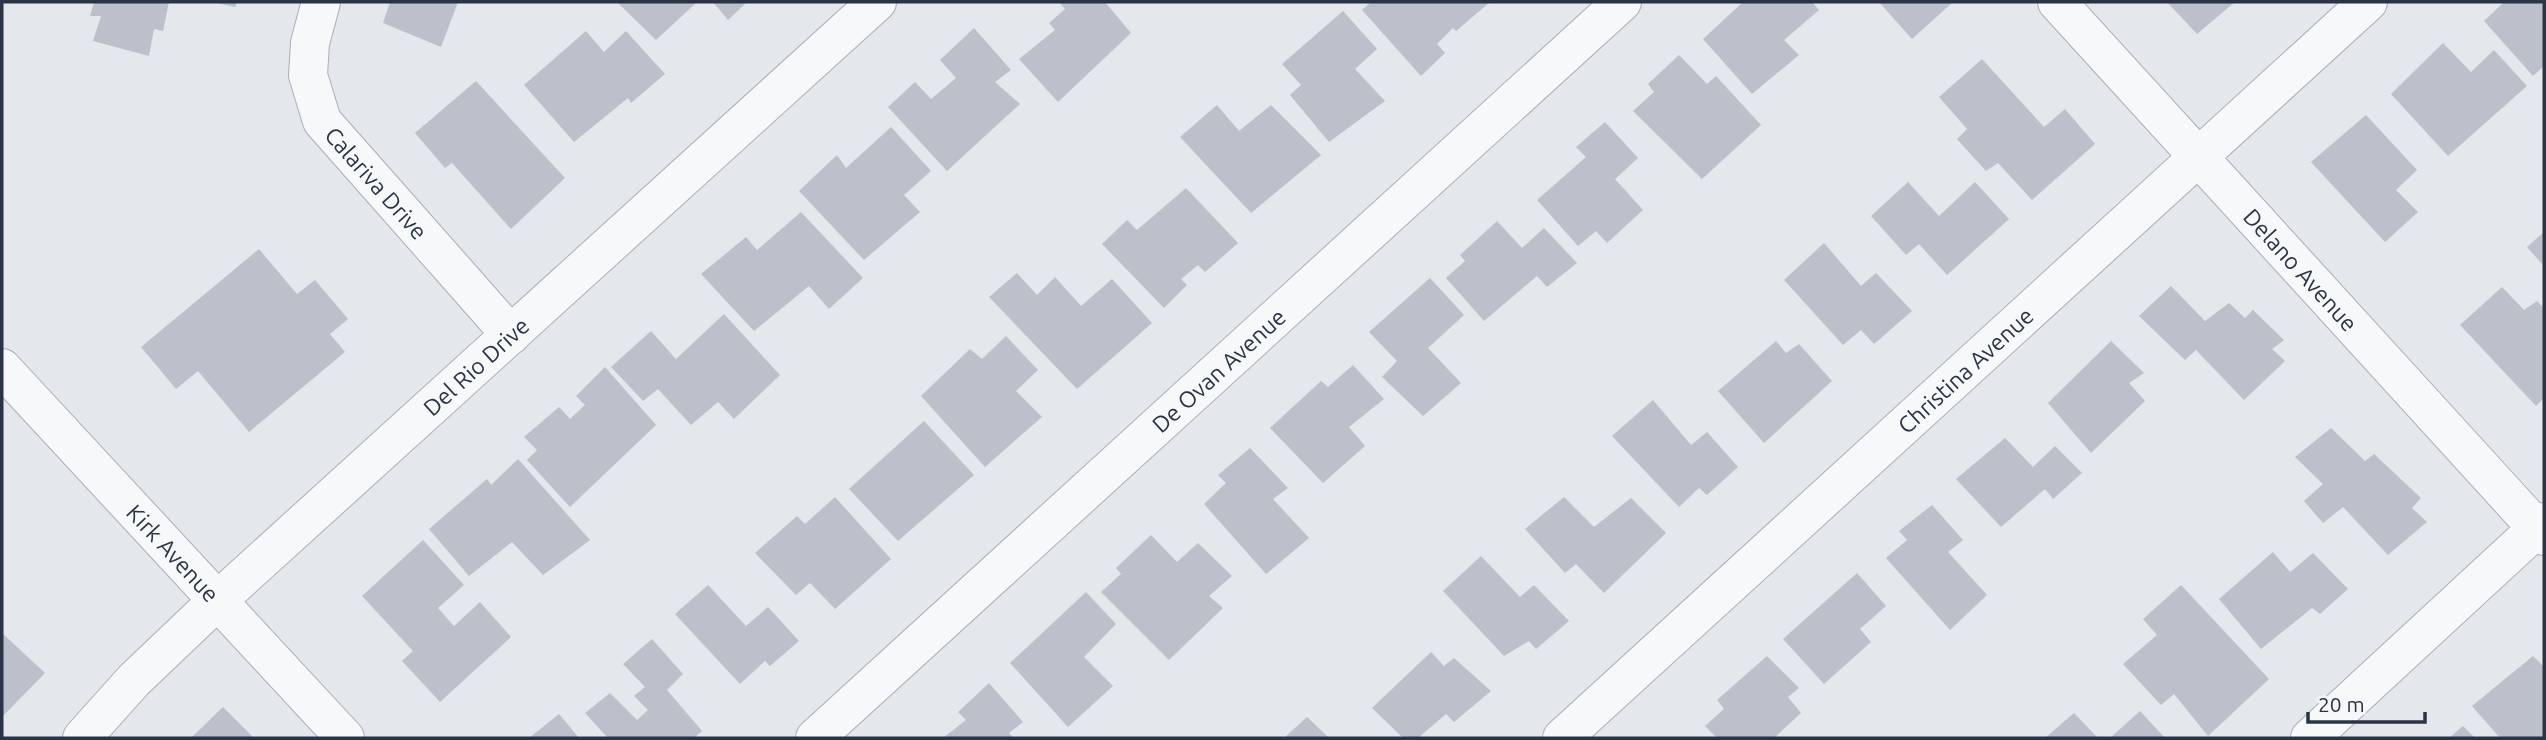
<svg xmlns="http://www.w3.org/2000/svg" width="2546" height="740" font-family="Ubuntu,sans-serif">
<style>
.building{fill:#bbc0ca}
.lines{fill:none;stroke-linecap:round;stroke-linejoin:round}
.street-casing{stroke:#a9aeb7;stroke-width:40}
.street{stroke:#f7f8fa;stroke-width:38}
.labels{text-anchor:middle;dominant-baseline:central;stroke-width:6;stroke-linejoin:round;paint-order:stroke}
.street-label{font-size:23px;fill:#2b3445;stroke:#f4f6f9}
</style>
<rect width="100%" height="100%" fill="#e4e7ec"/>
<!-- building -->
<g class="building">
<path d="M 94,2 L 169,2 L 163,31 L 154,29 L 149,56 L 93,41 L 101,16 L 90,16 Z"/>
<path d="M 213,2 L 237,2 L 235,7 Z"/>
<path d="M 390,2 L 458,2 L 441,47 L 383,23 Z"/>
<path d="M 617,2 L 697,2 L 656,40 Z"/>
<path d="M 713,2 L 747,2 L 728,20 Z"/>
<path d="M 1059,2 L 1105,2 L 1131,33 L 1058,102 L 1019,59 L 1055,30 L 1049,23 L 1065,9 Z"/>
<path d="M 1371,2 L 1490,2 L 1456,31 L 1453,28 L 1437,44 L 1445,53 L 1421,76 L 1362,10 Z"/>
<path d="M 1743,2 L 1812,2 L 1819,10 L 1784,40 L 1799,55 L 1752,94 L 1703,39 Z"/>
<path d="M 1879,2 L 1953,2 L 1912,39 Z"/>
<path d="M 2167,2 L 2235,2 L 2197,34 Z"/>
<path d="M 2504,2 L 2544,2 L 2544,66 L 2533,76 L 2484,21 Z"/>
<path d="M 1343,11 L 1377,49 L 1355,69 L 1385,101 L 1329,142 L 1290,95 L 1301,85 L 1282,64 Z"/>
<path d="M 974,28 L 1011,70 L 995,82 L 1020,104 L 947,171 L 888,107 L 915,82 L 931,99 L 956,78 L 940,60 Z"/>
<path d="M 586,31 L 604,52 L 626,31 L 665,74 L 631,103 L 628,98 L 574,142 L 524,85 Z"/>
<path d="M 2443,43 L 2471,72 L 2494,50 L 2527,86 L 2448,156 L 2391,94 Z"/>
<path d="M 1679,55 L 1707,84 L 1716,76 L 1761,125 L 1702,179 L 1633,111 L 1654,92 L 1648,84 Z"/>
<path d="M 1982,59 L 2044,127 L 2065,109 L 2095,144 L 2032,200 L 1998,163 L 1986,171 L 1957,139 L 1967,129 L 1939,97 Z"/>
<path d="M 476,81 L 565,178 L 511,229 L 452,163 L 445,168 L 415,133 Z"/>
<path d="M 1217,105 L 1239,131 L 1271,105 L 1321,155 L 1251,213 L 1180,137 Z"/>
<path d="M 2366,115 L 2417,170 L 2396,190 L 2418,212 L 2385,242 L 2311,162 Z"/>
<path d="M 1605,122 L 1638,158 L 1615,179 L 1643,210 L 1607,243 L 1596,231 L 1578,246 L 1537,200 L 1586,157 L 1576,147 Z"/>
<path d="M 891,127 L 931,171 L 904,195 L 920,212 L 864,260 L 799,191 L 837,155 L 846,168 Z"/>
<path d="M 1908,182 L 1939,216 L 1975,182 L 2009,219 L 1947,275 L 1919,244 L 1906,255 L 1871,216 Z"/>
<path d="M 1186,188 L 1238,243 L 1205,272 L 1198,265 L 1181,279 L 1187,285 L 1164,308 L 1102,244 L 1127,220 L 1137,230 Z"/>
<path d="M 801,212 L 863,278 L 829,309 L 809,286 L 754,331 L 701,274 L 746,237 L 757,250 Z"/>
<path d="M 1497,221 L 1522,248 L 1544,228 L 1577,263 L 1547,287 L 1537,276 L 1484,321 L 1446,278 L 1465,261 L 1460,255 Z"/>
<path d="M 2544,232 L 2544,266 L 2527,247 Z"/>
<path d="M 1824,243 L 1861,286 L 1876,273 L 1912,311 L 1874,344 L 1861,330 L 1843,345 L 1784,280 Z"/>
<path d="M 259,249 L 297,294 L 315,280 L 348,319 L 330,334 L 345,352 L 249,432 L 198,371 L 176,389 L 141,347 Z"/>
<path d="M 1017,273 L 1037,295 L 1055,277 L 1081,306 L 1112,279 L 1152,323 L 1077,389 L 989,297 Z"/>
<path d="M 1430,278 L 1464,315 L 1428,348 L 1461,383 L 1423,416 L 1382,377 L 1397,361 L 1369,332 Z"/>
<path d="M 2171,286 L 2205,321 L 2229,303 L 2245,318 L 2253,310 L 2284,340 L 2272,349 L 2285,361 L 2244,400 L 2196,350 L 2185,360 L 2139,316 Z"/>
<path d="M 2502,287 L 2524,310 L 2537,301 L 2544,308 L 2544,398 L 2536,406 L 2460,325 Z"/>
<path d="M 724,314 L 780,375 L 734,419 L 718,402 L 691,425 L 658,389 L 643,401 L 611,367 L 651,331 L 676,359 Z"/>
<path d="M 1006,336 L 1038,370 L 1016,391 L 1042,417 L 985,467 L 921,396 L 970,349 L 982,359 Z"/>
<path d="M 1776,341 L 1786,353 L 1799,344 L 1832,381 L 1764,443 L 1718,391 Z"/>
<path d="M 2111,341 L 2144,373 L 2129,383 L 2145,401 L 2091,453 L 2048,403 Z"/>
<path d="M 1353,365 L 1384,399 L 1349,427 L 1365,446 L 1323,483 L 1270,428 L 1321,381 L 1328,387 Z"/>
<path d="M 605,367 L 656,425 L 570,507 L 527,460 L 537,450 L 524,437 L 559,407 L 570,419 L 585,405 L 576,396 Z"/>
<path d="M 1653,400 L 1691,445 L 1707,432 L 1738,467 L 1707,495 L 1699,488 L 1679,507 L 1612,436 Z"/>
<path d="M 924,421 L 974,475 L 898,541 L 849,489 Z"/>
<path d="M 2331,428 L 2365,461 L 2374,454 L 2421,498 L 2412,508 L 2427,522 L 2388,555 L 2343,507 L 2323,523 L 2304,501 L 2323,484 L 2295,457 Z"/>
<path d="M 2005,438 L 2033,467 L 2055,446 L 2082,473 L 2053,499 L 2045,489 L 2001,527 L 1956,479 Z"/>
<path d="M 1250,448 L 1288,488 L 1273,499 L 1309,538 L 1266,574 L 1204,504 L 1226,483 L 1218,475 Z"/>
<path d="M 518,459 L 590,540 L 543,575 L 512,542 L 469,576 L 429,529 L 487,479 L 491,485 Z"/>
<path d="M 835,497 L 891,559 L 835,609 L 810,583 L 796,595 L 755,553 L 797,516 L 805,524 Z"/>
<path d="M 1564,497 L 1594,527 L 1631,498 L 1666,533 L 1604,593 L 1576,564 L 1565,573 L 1525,529 Z"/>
<path d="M 1932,505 L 1963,540 L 1948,552 L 1987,595 L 1950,630 L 1886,558 L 1907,540 L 1899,531 Z"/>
<path d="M 1151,535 L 1177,562 L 1198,543 L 1232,576 L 1209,596 L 1223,608 L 1169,660 L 1101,592 L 1121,574 L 1116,568 Z"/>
<path d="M 423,540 L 464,585 L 438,608 L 454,626 L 480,602 L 511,637 L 440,702 L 402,661 L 413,651 L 362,596 Z"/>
<path d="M 2273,552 L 2290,572 L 2313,553 L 2348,589 L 2320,614 L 2312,608 L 2261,649 L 2219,599 Z"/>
<path d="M 1481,556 L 1520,597 L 1534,585 L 1569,621 L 1536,649 L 1529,641 L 1504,656 L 1443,591 Z"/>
<path d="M 1857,573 L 1886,606 L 1860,629 L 1871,642 L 1824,684 L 1783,639 Z"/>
<path d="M 708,585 L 746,626 L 768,607 L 799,641 L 770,666 L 765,661 L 740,684 L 675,614 Z"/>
<path d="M 2181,585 L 2269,679 L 2208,736 L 2174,694 L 2161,705 L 2123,664 L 2157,635 L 2143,619 Z"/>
<path d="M 1086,592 L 1116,624 L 1084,657 L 1113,686 L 1068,727 L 1010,663 Z"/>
<path d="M 2,633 L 45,673 L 2,717 Z"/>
<path d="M 652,639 L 683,674 L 667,690 L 702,731 L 694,738 L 608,738 L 585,713 L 610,693 L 637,720 L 648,710 L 634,696 L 645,687 L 623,664 Z"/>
<path d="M 1431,652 L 1444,666 L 1454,658 L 1491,691 L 1454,722 L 1446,714 L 1418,738 L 1403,738 L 1372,708 Z"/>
<path d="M 1767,656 L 1799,688 L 1788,697 L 1801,713 L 1774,738 L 1717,738 L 1705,726 L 1724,709 L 1717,700 Z"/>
<path d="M 2533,656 L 2544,667 L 2544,738 L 2500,738 L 2472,706 Z"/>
<path d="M 989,683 L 1023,722 L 1009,733 L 1014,738 L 943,738 L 966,720 L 958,712 Z"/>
<path d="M 223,707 L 254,738 L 191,738 Z"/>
<path d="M 2140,711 L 2165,738 L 2110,738 Z"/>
<path d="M 2074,713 L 2098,738 L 2045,738 Z"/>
<path d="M 559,714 L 579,738 L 529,738 Z"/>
<path d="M 1307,717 L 1329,738 L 1284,738 Z"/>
<path d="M 2463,726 L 2475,738 L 2449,738 Z"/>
</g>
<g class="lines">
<!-- street casing -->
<g class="street-casing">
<g id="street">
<path id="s1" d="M 321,2 L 310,43 L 308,75 L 322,121 L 511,335"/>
<path id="s2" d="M 2057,2 L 2544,536"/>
<path id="s3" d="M 2,368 L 345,738"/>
<path id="s4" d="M 82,738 L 134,680 L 218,600 L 877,2"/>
<path id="s5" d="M 815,738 L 1622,2"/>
<path id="s6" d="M 1562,738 L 2368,2"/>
<path d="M 2310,738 L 2544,522"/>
</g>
</g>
<!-- street -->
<use href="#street" class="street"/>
</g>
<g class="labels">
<!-- street labels -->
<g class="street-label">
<text stroke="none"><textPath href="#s1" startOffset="205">Calariva Drive</textPath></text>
<text stroke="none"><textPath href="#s2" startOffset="362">Delano Avenue</textPath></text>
<text stroke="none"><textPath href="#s4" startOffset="542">Del Rio Drive</textPath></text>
<text stroke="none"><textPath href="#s5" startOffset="546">De Ovan Avenue</textPath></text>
<text stroke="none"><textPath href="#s6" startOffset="546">Christina Avenue</textPath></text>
<text stroke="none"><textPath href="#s3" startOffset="252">Kirk Avenue</textPath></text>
</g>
</g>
<!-- border -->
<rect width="2546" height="740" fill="none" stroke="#2b3445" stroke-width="7"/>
<!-- scale -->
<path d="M2308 712v10h117v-10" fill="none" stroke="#2b3445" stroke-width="3.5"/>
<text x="2318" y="712" font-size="21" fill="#2b3445" stroke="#f4f6f9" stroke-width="5" paint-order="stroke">20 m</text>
</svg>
